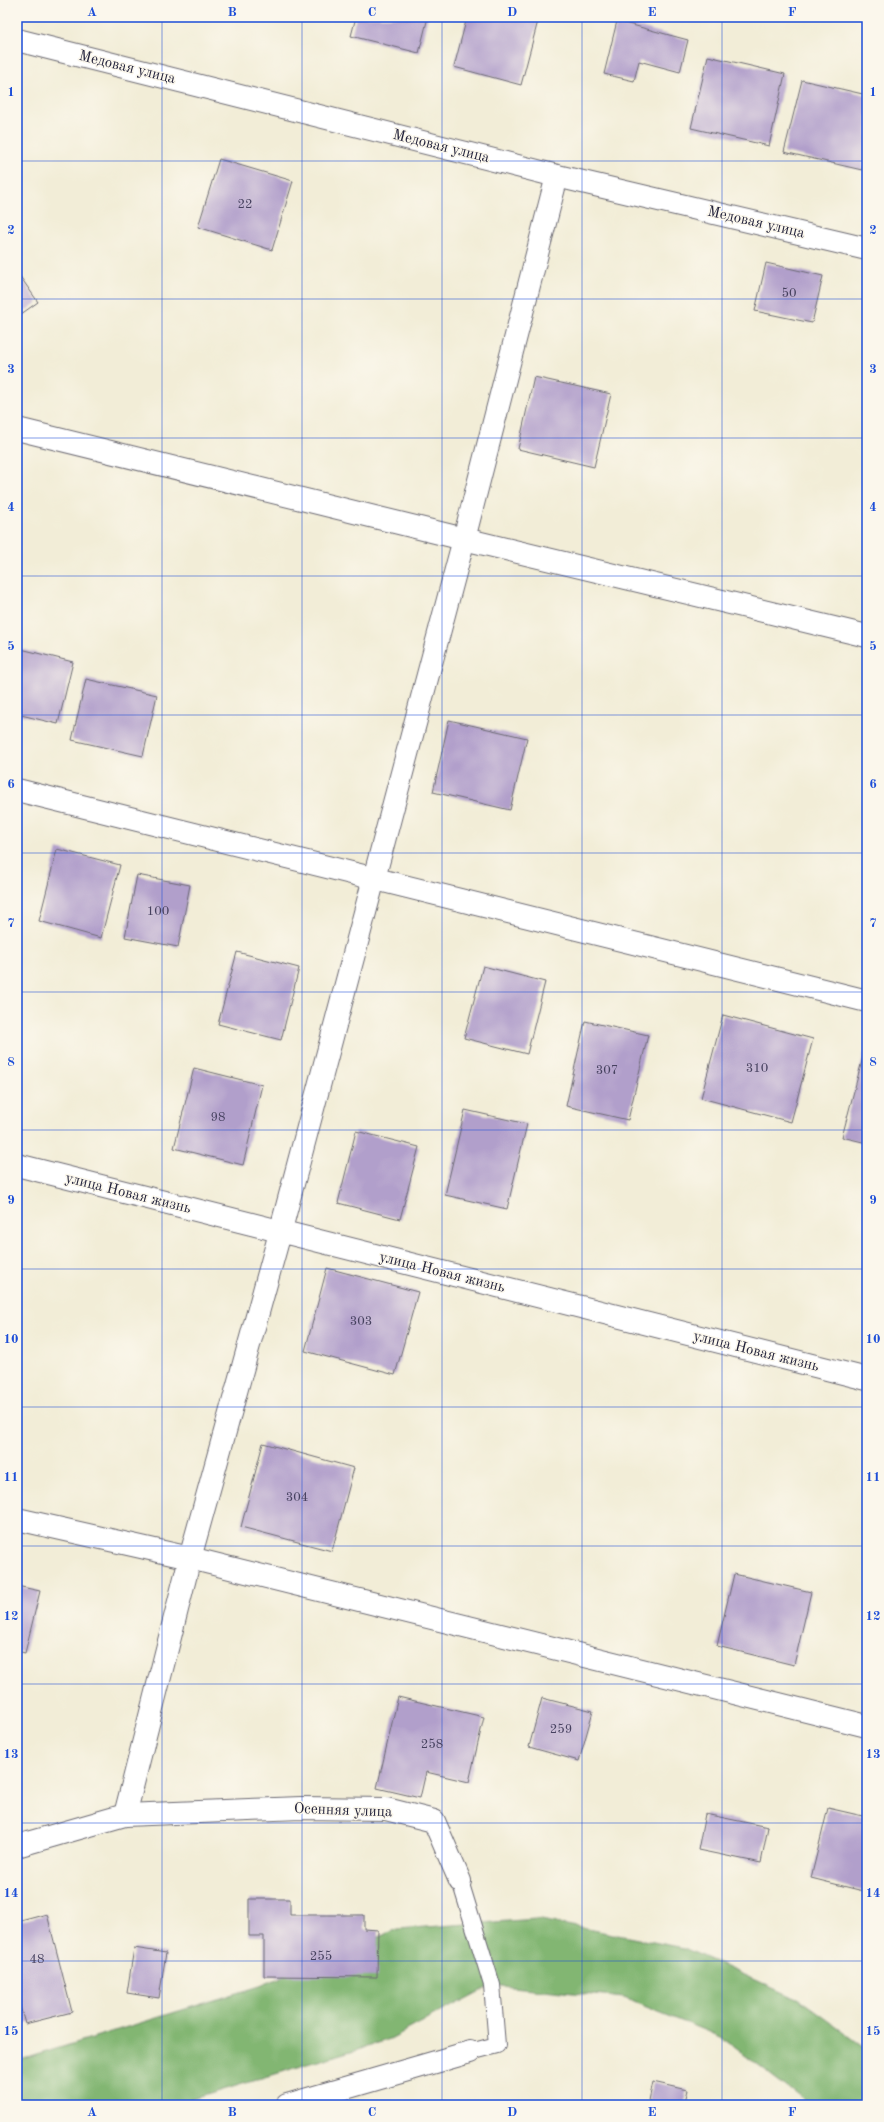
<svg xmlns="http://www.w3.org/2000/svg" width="884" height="2122" font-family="'Old Standard TT',serif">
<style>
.forest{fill:#82b672;stroke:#526c56}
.building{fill:#b19fcb}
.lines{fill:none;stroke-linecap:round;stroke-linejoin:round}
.lane-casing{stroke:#6b6972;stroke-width:18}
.street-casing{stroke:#6b6972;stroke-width:24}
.lane{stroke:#fff;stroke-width:16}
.street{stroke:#fff;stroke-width:22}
.grid{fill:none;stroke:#1d4ed8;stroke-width:1;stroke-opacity:0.55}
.labels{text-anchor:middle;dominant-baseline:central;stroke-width:3;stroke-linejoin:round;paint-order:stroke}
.number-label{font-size:13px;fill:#46415f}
.street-label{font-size:15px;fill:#22223b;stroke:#fbf7ec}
.neatline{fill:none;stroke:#1d4ed8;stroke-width:1.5}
.grid-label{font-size:13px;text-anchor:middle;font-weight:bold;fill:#1d4ed8}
</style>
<rect width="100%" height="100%" fill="#fbf7ec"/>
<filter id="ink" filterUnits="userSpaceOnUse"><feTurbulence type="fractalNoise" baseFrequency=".025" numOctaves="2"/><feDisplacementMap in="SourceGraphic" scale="8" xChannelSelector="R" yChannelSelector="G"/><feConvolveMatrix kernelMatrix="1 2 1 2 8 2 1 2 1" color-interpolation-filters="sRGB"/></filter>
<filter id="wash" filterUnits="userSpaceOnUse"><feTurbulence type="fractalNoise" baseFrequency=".012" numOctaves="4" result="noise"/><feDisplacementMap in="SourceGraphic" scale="16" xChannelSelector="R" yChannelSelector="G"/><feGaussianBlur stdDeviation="0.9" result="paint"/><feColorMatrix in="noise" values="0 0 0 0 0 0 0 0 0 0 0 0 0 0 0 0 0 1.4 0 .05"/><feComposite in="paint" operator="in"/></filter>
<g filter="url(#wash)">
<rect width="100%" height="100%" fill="#f2edd7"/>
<!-- forest -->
<path class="forest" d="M 536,1919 L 684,1948 L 799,2000 L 867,2049 L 867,2105 L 810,2105 L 721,2037 L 624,1998 L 492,1985 L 390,2039 L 174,2105 L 17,2105 L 17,2061 L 260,1986 L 398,1929 Z"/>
<g id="blocks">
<!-- building -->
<g class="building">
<path d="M 356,17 L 428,17 L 419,53 L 351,36 Z"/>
<path d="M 467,17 L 539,17 L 521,85 L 454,67 Z"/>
<path d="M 617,21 L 688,40 L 680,72 L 639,61 L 634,81 L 604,74 Z"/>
<path d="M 708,56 L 785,74 L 769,146 L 691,128 Z"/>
<path d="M 802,80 L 867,95 L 867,148 L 862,170 L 784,152 Z"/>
<path d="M 219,159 L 293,181 L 272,250 L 198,227 Z"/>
<path d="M 766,263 L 823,276 L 812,323 L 755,311 Z"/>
<path d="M 17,272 L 38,302 L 17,317 Z"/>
<path d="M 534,377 L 611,394 L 594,467 L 518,449 Z"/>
<path d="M 17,648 L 73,662 L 58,724 L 17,714 Z"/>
<path d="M 86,679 L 157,695 L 143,756 L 72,740 Z"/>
<path d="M 449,720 L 527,738 L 510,810 L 433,792 Z"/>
<path d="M 57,849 L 120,865 L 101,938 L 39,921 Z"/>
<path d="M 137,875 L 190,885 L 178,947 L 125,937 Z"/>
<path d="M 237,952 L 299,968 L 281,1040 L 218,1024 Z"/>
<path d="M 483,966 L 545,982 L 527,1054 L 464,1038 Z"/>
<path d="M 723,1015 L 813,1039 L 791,1122 L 701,1098 Z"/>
<path d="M 585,1021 L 648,1035 L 628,1120 L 566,1106 Z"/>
<path d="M 864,1053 L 867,1054 L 867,1143 L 842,1137 Z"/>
<path d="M 194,1068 L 262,1085 L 243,1165 L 174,1148 Z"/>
<path d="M 465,1110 L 527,1124 L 507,1209 L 445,1195 Z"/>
<path d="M 356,1131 L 419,1147 L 400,1219 L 338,1203 Z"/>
<path d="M 327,1268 L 418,1292 L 395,1375 L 305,1351 Z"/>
<path d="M 263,1443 L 354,1468 L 332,1551 L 241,1527 Z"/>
<path d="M 734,1574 L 811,1592 L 794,1665 L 717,1646 Z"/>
<path d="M 17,1586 L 40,1591 L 25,1653 L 17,1651 Z"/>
<path d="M 398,1697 L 484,1717 L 469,1782 L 426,1772 L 420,1798 L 377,1788 Z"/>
<path d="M 542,1698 L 593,1711 L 579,1761 L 529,1747 Z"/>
<path d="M 828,1808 L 867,1817 L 867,1892 L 811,1878 Z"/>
<path d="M 705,1814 L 768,1827 L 761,1863 L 698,1850 Z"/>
<path d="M 249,1899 L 290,1899 L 290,1915 L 364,1915 L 364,1929 L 378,1930 L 377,1977 L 264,1976 L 264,1936 L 249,1936 Z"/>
<path d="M 47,1914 L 72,2012 L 25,2024 L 17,1995 L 17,1922 Z"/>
<path d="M 134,1948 L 166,1953 L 159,1998 L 127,1993 Z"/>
<path d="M 653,2082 L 688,2090 L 684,2105 L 648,2105 Z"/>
</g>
</g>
</g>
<g filter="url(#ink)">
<use href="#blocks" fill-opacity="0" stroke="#6b6972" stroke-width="1"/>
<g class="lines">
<!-- lane casing -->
<g class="lane-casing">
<path id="lane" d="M 460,1881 L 492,1985 L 497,2045 L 470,2052"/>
</g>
<!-- street casing -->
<g class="street-casing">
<g id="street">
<path d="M 17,40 L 557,176 L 867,249"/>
<path d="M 17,429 L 464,539 L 867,636"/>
<path d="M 17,790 L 867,1001"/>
<path d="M 17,1165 L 867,1379"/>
<path d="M 17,1519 L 190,1558 L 867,1726"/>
<path d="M 125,1815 L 190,1558 L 280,1233 L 464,539 L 557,176"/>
<path d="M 17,1846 L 125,1815 L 301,1808 L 386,1809 L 434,1821 L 460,1881"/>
<path d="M 287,2105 L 470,2052"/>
</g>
</g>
<!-- lane -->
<use href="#lane" class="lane"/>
<!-- street -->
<use href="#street" class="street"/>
</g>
</g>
<!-- grid -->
<path class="grid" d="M 162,17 L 162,2105M 302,17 L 302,2105M 442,17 L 442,2105M 582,17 L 582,2105M 722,17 L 722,2105M 17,161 L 867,161M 17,299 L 867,299M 17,438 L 867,438M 17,576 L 867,576M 17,715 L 867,715M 17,853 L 867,853M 17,992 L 867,992M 17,1130 L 867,1130M 17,1269 L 867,1269M 17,1407 L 867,1407M 17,1546 L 867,1546M 17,1684 L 867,1684M 17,1823 L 867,1823M 17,1961 L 867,1961"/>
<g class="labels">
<!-- number labels -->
<g class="number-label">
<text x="245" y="204">22</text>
<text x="789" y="293">50</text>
<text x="158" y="911">100</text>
<text x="757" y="1068">310</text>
<text x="607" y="1070">307</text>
<text x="218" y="1117">98</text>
<text x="361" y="1321">303</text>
<text x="297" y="1497">304</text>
<text x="561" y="1729">259</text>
<text x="432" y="1744">258</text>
<text x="321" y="1956">255</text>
<text x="37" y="1959">48</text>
</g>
<!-- street labels -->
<g class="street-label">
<text transform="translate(127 68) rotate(14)">Медовая улица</text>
<text transform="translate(441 147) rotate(14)">Медовая улица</text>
<text transform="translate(756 223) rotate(13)">Медовая улица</text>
<text transform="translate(128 1194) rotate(14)">улица Новая жизнь</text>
<text transform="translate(442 1273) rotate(14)">улица Новая жизнь</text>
<text transform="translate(756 1352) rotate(14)">улица Новая жизнь</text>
<text transform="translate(343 1811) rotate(2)">Осенняя улица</text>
</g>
</g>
<!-- margin -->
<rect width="884" height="2122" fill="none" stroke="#fbf7ec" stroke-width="44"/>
<rect x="22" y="22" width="840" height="2078" class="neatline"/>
<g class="grid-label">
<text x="92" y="16">A</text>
<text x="232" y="16">B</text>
<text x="372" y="16">C</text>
<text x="512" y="16">D</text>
<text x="652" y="16">E</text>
<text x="792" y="16">F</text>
<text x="11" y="96">1</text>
<text x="873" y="96">1</text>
<text x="11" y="234">2</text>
<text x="873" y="234">2</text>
<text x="11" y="373">3</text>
<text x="873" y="373">3</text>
<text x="11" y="511">4</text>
<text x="873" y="511">4</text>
<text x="11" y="650">5</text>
<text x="873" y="650">5</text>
<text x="11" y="788">6</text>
<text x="873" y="788">6</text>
<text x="11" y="927">7</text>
<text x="873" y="927">7</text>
<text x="11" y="1066">8</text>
<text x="873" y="1066">8</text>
<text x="11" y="1204">9</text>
<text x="873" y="1204">9</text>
<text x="11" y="1343">10</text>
<text x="873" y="1343">10</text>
<text x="11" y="1481">11</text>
<text x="873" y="1481">11</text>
<text x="11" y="1620">12</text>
<text x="873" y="1620">12</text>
<text x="11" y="1758">13</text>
<text x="873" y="1758">13</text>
<text x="11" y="1897">14</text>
<text x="873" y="1897">14</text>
<text x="11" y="2035">15</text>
<text x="873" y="2035">15</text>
<text x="92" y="2116">A</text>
<text x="232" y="2116">B</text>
<text x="372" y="2116">C</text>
<text x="512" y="2116">D</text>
<text x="652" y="2116">E</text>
<text x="792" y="2116">F</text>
</g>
</svg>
